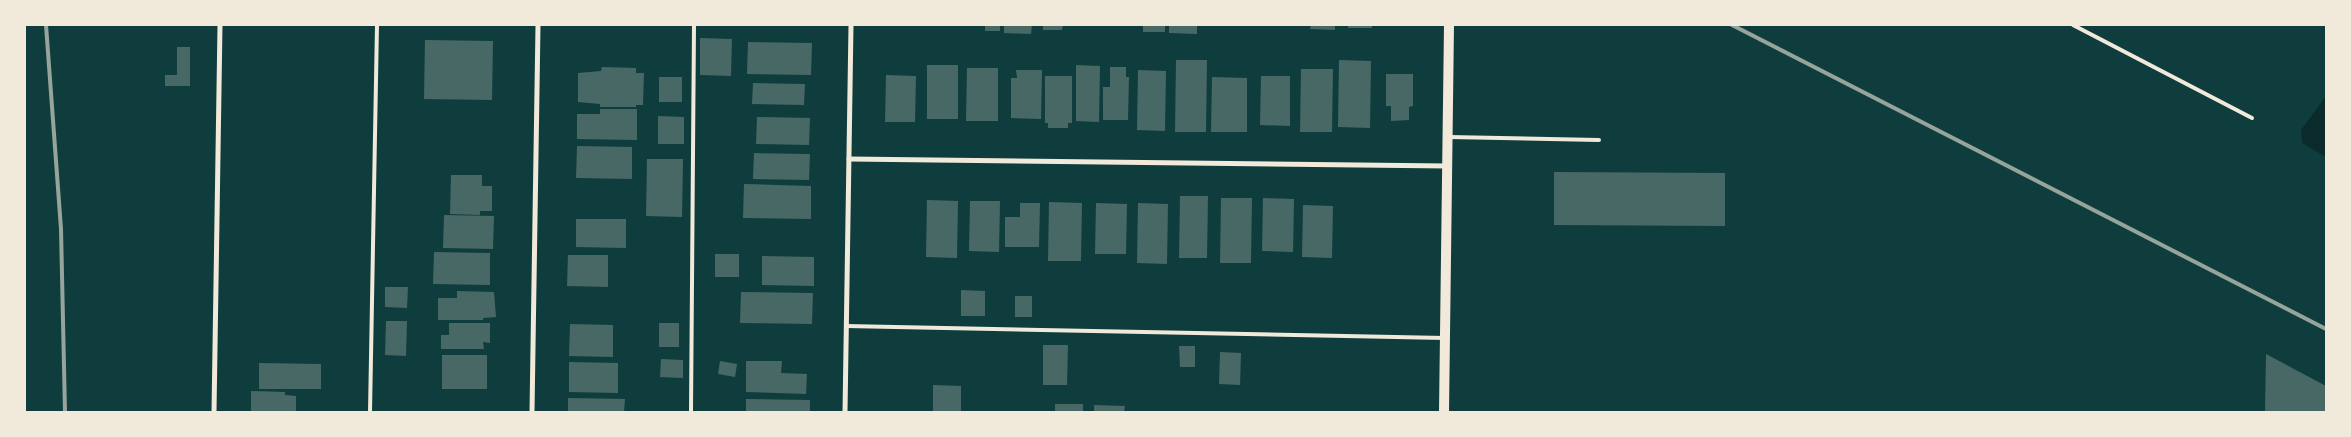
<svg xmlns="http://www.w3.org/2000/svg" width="2351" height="437" font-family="'Varela Round',sans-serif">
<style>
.water{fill:#0a2a2b}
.building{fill:#486865}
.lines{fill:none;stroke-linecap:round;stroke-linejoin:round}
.service{stroke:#f1e9da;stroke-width:4}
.minor{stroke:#f1e9da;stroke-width:5}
.secondary{stroke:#f1e9da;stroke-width:10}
.rail{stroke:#97a49c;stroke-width:4}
</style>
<rect width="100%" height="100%" fill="#0f3d3e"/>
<!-- water -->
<path class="water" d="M 2326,96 L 2326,157 L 2302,143 L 2301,130 Z"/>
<!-- building -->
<g class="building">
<rect x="985" y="25" width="15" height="6"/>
<path d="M 1004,25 L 1032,25 L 1031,34 L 1004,33 Z"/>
<path d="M 1043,25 L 1063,25 L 1062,30 L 1043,30 Z"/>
<rect x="1143" y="25" width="22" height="7"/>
<path d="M 1169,25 L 1197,25 L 1197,34 L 1169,33 Z"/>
<path d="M 1311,25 L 1335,25 L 1335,30 L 1310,29 Z"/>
<rect x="1348" y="25" width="24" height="3"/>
<path d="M 700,38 L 732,39 L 731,76 L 700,75 Z"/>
<path d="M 425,40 L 493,41 L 492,100 L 424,99 Z"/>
<path d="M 748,42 L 812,43 L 811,75 L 747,74 Z"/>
<path d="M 177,47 L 190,47 L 190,86 L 165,86 L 165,75 L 177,75 Z"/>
<path d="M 1176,60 L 1207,60 L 1206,132 L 1175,132 Z"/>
<path d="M 1339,60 L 1371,61 L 1370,128 L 1338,127 Z"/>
<rect x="927" y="65" width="31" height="54"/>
<path d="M 1076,65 L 1100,66 L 1099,122 L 1076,121 Z"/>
<path d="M 602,67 L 636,68 L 636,73 L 644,73 L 643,105 L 636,105 L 636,107 L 600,107 L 600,104 L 578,102 L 578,73 L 601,71 Z"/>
<path d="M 1110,67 L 1126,67 L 1126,77 L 1129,77 L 1128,120 L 1103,120 L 1103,87 L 1110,87 Z"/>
<path d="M 967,68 L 998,68 L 998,121 L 966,121 Z"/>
<path d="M 1301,69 L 1333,69 L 1332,132 L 1300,132 Z"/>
<path d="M 1016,70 L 1042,70 L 1041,119 L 1011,118 L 1011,78 L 1017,78 Z"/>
<path d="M 1138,70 L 1166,71 L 1165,131 L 1137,130 Z"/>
<path d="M 1386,74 L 1413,74 L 1413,106 L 1409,107 L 1409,120 L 1391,121 L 1391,106 L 1386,106 Z"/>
<path d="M 886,75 L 916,76 L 915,122 L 885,122 Z"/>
<path d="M 1045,76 L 1072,76 L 1072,123 L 1068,123 L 1068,128 L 1048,128 L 1048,123 L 1045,123 Z"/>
<path d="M 1261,76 L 1290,76 L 1290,126 L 1260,125 Z"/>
<rect x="659" y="77" width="23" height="25"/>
<path d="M 1212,77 L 1247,78 L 1247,132 L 1211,132 Z"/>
<path d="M 753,83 L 805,84 L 804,105 L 752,104 Z"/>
<path d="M 600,109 L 637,109 L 637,140 L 577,139 L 577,114 L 600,114 Z"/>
<path d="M 658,116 L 684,117 L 684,144 L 658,144 Z"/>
<path d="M 757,117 L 810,118 L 809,145 L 756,144 Z"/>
<path d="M 577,146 L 632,147 L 632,179 L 576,178 Z"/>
<path d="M 754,153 L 810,154 L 809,180 L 753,179 Z"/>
<path d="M 647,159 L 683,159 L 682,217 L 646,216 Z"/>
<path d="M 1554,172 L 1725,173 L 1725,226 L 1554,225 Z"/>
<path d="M 451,175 L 482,175 L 482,186 L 492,186 L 492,211 L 480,211 L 480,215 L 450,214 Z"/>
<path d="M 744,184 L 811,186 L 811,219 L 743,218 Z"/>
<path d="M 1180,196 L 1208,196 L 1207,258 L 1179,258 Z"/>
<path d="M 1221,198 L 1252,198 L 1251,263 L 1220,263 Z"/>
<path d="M 1263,198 L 1294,199 L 1293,252 L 1262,251 Z"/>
<path d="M 927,200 L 958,201 L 957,258 L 926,257 Z"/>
<path d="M 970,201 L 1000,201 L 999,252 L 969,251 Z"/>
<path d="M 1049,202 L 1082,203 L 1081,261 L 1048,261 Z"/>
<path d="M 1020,203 L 1040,203 L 1039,247 L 1005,247 L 1005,217 L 1020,217 Z"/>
<path d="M 1096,203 L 1127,204 L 1126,254 L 1095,254 Z"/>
<path d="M 1138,203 L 1168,204 L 1167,264 L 1137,263 Z"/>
<path d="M 1303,205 L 1333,206 L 1332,258 L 1302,257 Z"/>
<path d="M 444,215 L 494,216 L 493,249 L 443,248 Z"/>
<path d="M 576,219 L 626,219 L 626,248 L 576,247 Z"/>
<path d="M 434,252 L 490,253 L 490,285 L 433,284 Z"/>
<rect x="715" y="254" width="24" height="23"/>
<path d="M 568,255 L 608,255 L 608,287 L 567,286 Z"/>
<path d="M 762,256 L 814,257 L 814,286 L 762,285 Z"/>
<path d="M 385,287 L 408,287 L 407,308 L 385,307 Z"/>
<path d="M 961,290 L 985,291 L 985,316 L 961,316 Z"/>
<path d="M 457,291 L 494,292 L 496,317 L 483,318 L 483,320 L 438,320 L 438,298 L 457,298 Z"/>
<path d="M 741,292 L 813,293 L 812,324 L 740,323 Z"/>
<rect x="1015" y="296" width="17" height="21"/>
<path d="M 386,321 L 407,321 L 406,356 L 385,355 Z"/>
<path d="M 449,323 L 490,323 L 490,343 L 483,342 L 484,349 L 441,349 L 441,335 L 449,335 Z"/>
<rect x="659" y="323" width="20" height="24"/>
<path d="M 570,324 L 613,325 L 613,357 L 569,356 Z"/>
<path d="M 1043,345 L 1068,345 L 1067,385 L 1043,385 Z"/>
<path d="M 1179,346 L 1195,346 L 1195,367 L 1180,367 Z"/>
<path d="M 1220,352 L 1241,353 L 1240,385 L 1219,384 Z"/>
<path d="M 2266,354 L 2326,386 L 2326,412 L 2265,412 Z"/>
<rect x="442" y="355" width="45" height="34"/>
<path d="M 661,359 L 683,360 L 683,378 L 660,377 Z"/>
<path d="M 720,361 L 737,364 L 735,377 L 718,374 Z"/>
<path d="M 746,361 L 782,361 L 781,373 L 807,374 L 806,394 L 746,392 Z"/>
<path d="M 569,362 L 618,363 L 618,393 L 569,392 Z"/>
<path d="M 259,363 L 321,364 L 321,389 L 259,389 Z"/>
<path d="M 933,385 L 961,386 L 961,412 L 933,412 Z"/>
<path d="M 251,391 L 285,392 L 285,395 L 296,396 L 296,412 L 251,412 Z"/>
<path d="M 568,398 L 625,399 L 624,412 L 568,412 Z"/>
<path d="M 746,399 L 810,400 L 810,412 L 746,412 Z"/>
<rect x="1055" y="404" width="28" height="8"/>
<path d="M 1094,405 L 1125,406 L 1124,412 L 1094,412 Z"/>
</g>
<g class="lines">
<!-- service -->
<g class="service">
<path d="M 2073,25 L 2252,118"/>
<path d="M 1449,137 L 1599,140"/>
<path d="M 846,326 L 1445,338"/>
<path d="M 370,412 L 377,25"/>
<path d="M 691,412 L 694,25"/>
</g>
<!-- minor -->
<g class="minor">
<path d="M 849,159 L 1447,166"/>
<path d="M 214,412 L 220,25"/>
<path d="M 532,412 L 538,25"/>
<path d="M 845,412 L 851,25"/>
</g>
<!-- secondary -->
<path class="secondary" d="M 1444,412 L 1449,25"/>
<!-- rail -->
<g class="rail">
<path d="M 46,25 L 61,229 L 65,412"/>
<path d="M 1732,25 L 2326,329"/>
</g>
</g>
<!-- border -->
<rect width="2351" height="437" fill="none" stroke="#f1e9da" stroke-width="52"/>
</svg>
